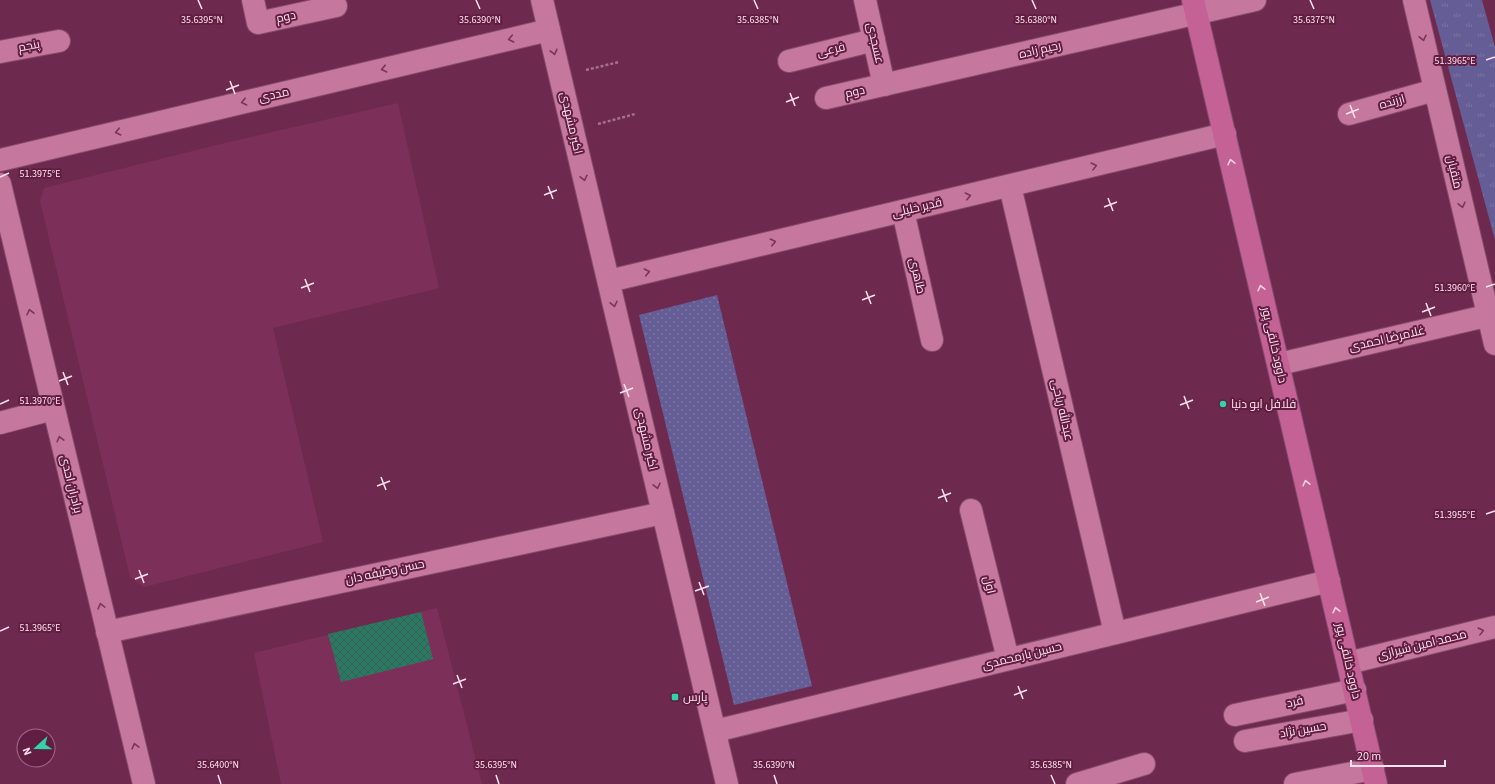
<svg xmlns="http://www.w3.org/2000/svg" width="1495" height="784" font-family="'Source Sans 3',Cairo,sans-serif">
<style>
.built{fill:#7c3059}
.grass{fill:url(#grass-tufts)}
.park{fill:url(#park-dots)}
.building{fill:url(#building-cross-hatch)}
.lines{fill:none;stroke-linecap:round;stroke-linejoin:round}
.minor-casing{stroke:#844b6b;stroke-width:24}
.major-casing{stroke:#844b6b;stroke-width:24}
.path{stroke:#a5708b;stroke-width:2.5;stroke-dasharray:3 2;stroke-linecap:butt}
.minor{stroke:#c5779d;stroke-width:22}
.major{stroke:#c46295;stroke-width:22}
.oneway{stroke:#7b345a}
.oneway2{stroke:#f5d0e1}
.ticks{fill:none;stroke:#fee3ee;stroke-width:1.5}
.poi-dot{fill:#31d4a9;stroke:#621d43;stroke-width:1.5}
.labels{text-anchor:middle;dominant-baseline:central;stroke-width:4;stroke-linejoin:round;paint-order:stroke}
.street-label{font-size:12px;fill:#fee3ee;stroke:#621d43}
.poi-label{font-size:12px;fill:#fee3ee;stroke:#621d43;text-anchor:start}
.ticks-label{font-size:10px;text-anchor:middle;fill:#fee3ee;stroke:#621d43;stroke-width:4;stroke-linejoin:round;paint-order:stroke}
</style>
<defs>
<pattern id="grass-tufts" width="24" height="20" patternUnits="userSpaceOnUse"><rect width="24" height="20" fill="#655d95"/><path d="M3 7l-1-3M5 7V3M7 7l1-3M15 17l-1-3M17 17v-4M19 17l1-3" fill="none" stroke="#7c74a4"/></pattern>
<pattern id="park-dots" width="8" height="8" patternUnits="userSpaceOnUse"><rect width="8" height="8" fill="#655d95"/><path d="M2 2h.1M6 6h.1" fill="none" stroke="#7c74a4" stroke-width="1.8" stroke-linecap="round"/></pattern>
<pattern id="building-cross-hatch" width="8" height="8" patternUnits="userSpaceOnUse"><rect width="8" height="8" fill="#2a7a63"/><path d="M0 0l8 8M0 8l8-8" fill="none" stroke="#3b5f55"/></pattern>
</defs>
<rect width="100%" height="100%" fill="#6e294e"/>
<!-- built -->
<g class="built">
<path d="M 398,103 L 439,288 L 273,328 L 323,542 L 144,587 L 130,577 L 40,201 L 44,188 L 229,142 Z"/>
<path d="M 437,608 L 482,784 L 281,784 L 254,653 Z"/>
</g>
<!-- grass -->
<path class="grass" d="M 1430,0 L 1482,0 L 1495,47 L 1495,240 Z"/>
<!-- park -->
<path class="park" d="M 717,295 L 812,686 L 734,705 L 639,315 Z"/>
<!-- building -->
<path class="building" d="M 421,612 L 433,659 L 341,682 L 328,634 Z"/>
<g class="lines">
<!-- minor casing -->
<g class="minor-casing">
<g id="minor">
<path d="M 253,0 L 258,23 L 336,6"/>
<path d="M 542,0 L 727,784"/>
<path d="M 865,0 L 884,85"/>
<path d="M 1414,0 L 1495,344"/>
<path d="M 0,52 L 59,41"/>
<path d="M 789,61 L 874,40"/>
<path d="M 826,98 L 1255,0"/>
<path d="M 1349,114 L 1435,90"/>
<path d="M 0,160 L 549,30"/>
<path d="M 0,184 L 144,784"/>
<path d="M 1010,186 L 1115,633"/>
<path d="M 903,211 L 932,340"/>
<path d="M 609,281 L 1225,134"/>
<path d="M 1279,364 L 1495,314"/>
<path d="M 0,423 L 53,409"/>
<path d="M 971,510 L 1008,659"/>
<path d="M 107,632 L 663,513"/>
<path d="M 1348,663 L 1495,627"/>
<path d="M 1235,715 L 1355,690"/>
<path d="M 715,731 L 1329,581"/>
<path d="M 1245,741 L 1362,720"/>
<path d="M 1077,784 L 1144,764"/>
<path d="M 1295,784 L 1373,769"/>
</g>
</g>
<!-- major casing -->
<g class="major-casing">
<path id="major" d="M 1193,0 L 1376,784"/>
</g>
<!-- path -->
<g class="path">
<path d="M 586,70 L 619,62"/>
<path d="M 598,124 L 635,114"/>
</g>
<!-- minor -->
<use href="#minor" class="minor"/>
<!-- major -->
<use href="#major" class="major"/>
</g>
<!-- one-way arrows -->
<defs><path id="oneway-chevron" d="M-2-3.5L2.5 0L-2 3.5" fill="none" stroke-width="1.6" stroke-linecap="round" stroke-linejoin="round"/></defs>
<g class="oneway">
<use href="#oneway-chevron" transform="translate(1423 38) rotate(77)"/>
<use href="#oneway-chevron" transform="translate(511 39) rotate(167)"/>
<use href="#oneway-chevron" transform="translate(554 52) rotate(76)"/>
<use href="#oneway-chevron" transform="translate(384 69) rotate(167)"/>
<use href="#oneway-chevron" transform="translate(244 102) rotate(167)"/>
<use href="#oneway-chevron" transform="translate(118 132) rotate(167)"/>
<use href="#oneway-chevron" transform="translate(1094 166) rotate(-14)"/>
<use href="#oneway-chevron" transform="translate(584 178) rotate(77)"/>
<use href="#oneway-chevron" transform="translate(968 196) rotate(-13)"/>
<use href="#oneway-chevron" transform="translate(1462 205) rotate(77)"/>
<use href="#oneway-chevron" transform="translate(773 242) rotate(-13)"/>
<use href="#oneway-chevron" transform="translate(647 272) rotate(-13)"/>
<use href="#oneway-chevron" transform="translate(614 304) rotate(77)"/>
<use href="#oneway-chevron" transform="translate(30 312) rotate(-103)"/>
<use href="#oneway-chevron" transform="translate(60 439) rotate(-104)"/>
<use href="#oneway-chevron" transform="translate(657 486) rotate(77)"/>
<use href="#oneway-chevron" transform="translate(101 606) rotate(-104)"/>
<use href="#oneway-chevron" transform="translate(1481 631) rotate(-14)"/>
<use href="#oneway-chevron" transform="translate(135 746) rotate(-104)"/>
</g>
<g class="oneway2">
<use href="#oneway-chevron" transform="translate(1231 162) rotate(-103)"/>
<use href="#oneway-chevron" transform="translate(1261 288) rotate(-103)"/>
<use href="#oneway-chevron" transform="translate(1306 483) rotate(-103)"/>
<use href="#oneway-chevron" transform="translate(1336 610) rotate(-103)"/>
</g>
<!-- ticks -->
<path class="ticks" d="M 198,0 L 202,9M 476,0 L 480,9M 754,0 L 758,9M 1032,0 L 1036,9M 1310,0 L 1314,9M 1486,60 L 1495,57M 230,81 L 235,94M 226,90 L 239,85M 790,93 L 795,106M 786,102 L 799,97M 1350,105 L 1355,118M 1346,114 L 1359,109M 0,177 L 9,173M 548,186 L 553,199M 544,195 L 557,190M 1108,198 L 1113,211M 1104,207 L 1117,202M 305,279 L 310,292M 1486,287 L 1495,284M 301,288 L 314,283M 866,291 L 871,304M 862,300 L 875,295M 1426,303 L 1431,316M 1422,312 L 1435,307M 63,372 L 68,385M 59,381 L 72,376M 624,384 L 629,397M 620,393 L 633,388M 1184,396 L 1189,409M 0,404 L 9,400M 1180,405 L 1193,400M 381,477 L 386,490M 377,486 L 390,481M 942,489 L 947,502M 938,498 L 951,493M 1486,514 L 1495,511M 139,570 L 144,583M 135,579 L 148,574M 699,582 L 704,595M 695,591 L 709,586M 1260,593 L 1265,606M 1256,602 L 1269,597M 0,631 L 9,627M 457,675 L 462,688M 453,684 L 466,679M 1018,686 L 1023,699M 1014,695 L 1027,690M 218,775 L 221,784M 496,775 L 499,784M 774,775 L 777,784M 1051,775 L 1055,784"/>
<!-- markers -->
<g class="poi-dot">
<circle cx="1223" cy="404" r="4"/>
<rect x="671" y="693" width="8" height="8" rx="2"/>
</g>
<g class="labels">
<!-- street labels -->
<g class="street-label">
<text transform="translate(286 17) rotate(-12)">دوم</text>
<text transform="translate(875 43) rotate(77)">عسجدی</text>
<text transform="translate(29 46) rotate(-11)">پنجم</text>
<text transform="translate(831 50) rotate(-14)">فرعی</text>
<text transform="translate(1040 50) rotate(-13)">رحیم زاده</text>
<text transform="translate(855 92) rotate(-12)">دوم</text>
<text transform="translate(274 95) rotate(-13)">مددی</text>
<text transform="translate(1392 102) rotate(-16)">ارزنده</text>
<text transform="translate(571 123) rotate(77)">اکبر مشهدی</text>
<text transform="translate(1454 172) rotate(77)">متقیان</text>
<text transform="translate(917 208) rotate(-13)">قدیر خلیلی</text>
<text transform="translate(917 276) rotate(77)">طاهری</text>
<text transform="translate(1387 339) rotate(-13)">غلامرضا احمدی</text>
<text transform="translate(1274 345) rotate(77)">داوود خالقی پور</text>
<text transform="translate(1062 410) rotate(77)">عبدالله ریاحی</text>
<text transform="translate(646 439) rotate(77)">اکبر مشهدی</text>
<text transform="translate(71 484) rotate(76)">برادران احدی</text>
<text transform="translate(385 572) rotate(-12)">حسن وظیفه دان</text>
<text transform="translate(989 585) rotate(76)">اول</text>
<text transform="translate(1422 645) rotate(-14)">محمد امین شیرازی</text>
<text transform="translate(1022 656) rotate(-14)">حسین یارمحمدی</text>
<text transform="translate(1348 661) rotate(77)">داوود خالقی پور</text>
<text transform="translate(1295 702) rotate(-12)">فرد</text>
<text transform="translate(1303 730) rotate(-10)">حسین نژاد</text>
</g>
<!-- poi labels -->
<g class="poi-label">
<text x="1231" y="404">فلافل ابو دنیا</text>
<text x="683" y="697">پارس</text>
</g>
</g>
<g class="ticks-label">
<text x="202" y="23">35.6395°N</text>
<text x="480" y="23">35.6390°N</text>
<text x="758" y="23">35.6385°N</text>
<text x="1036" y="23">35.6380°N</text>
<text x="1314" y="23">35.6375°N</text>
<text x="1455" y="64">51.3965°E</text>
<text x="40" y="177">51.3975°E</text>
<text x="1455" y="291">51.3960°E</text>
<text x="40" y="404">51.3970°E</text>
<text x="1455" y="518">51.3955°E</text>
<text x="40" y="631">51.3965°E</text>
<text x="218" y="768">35.6400°N</text>
<text x="496" y="768">35.6395°N</text>
<text x="774" y="768">35.6390°N</text>
<text x="1051" y="768">35.6385°N</text>
</g>
<!-- north arrow -->
<g transform="translate(36 748) rotate(249)"><circle r="19" fill="#621d43" stroke="#a06c87"/>
<path d="M0-3L7 15L0 10L-7 15Z" fill="#31d4a9"/>
<text y="-6" font-size="11" font-weight="bold" text-anchor="middle" fill="#fee3ee">N</text>
</g>
<!-- scale -->
<path d="M1351 760v6h94v-6" fill="none" stroke="#fee3ee" stroke-width="2"/>
<text x="1357" y="760" font-size="12" fill="#fee3ee" stroke="#621d43" stroke-width="3" paint-order="stroke">20 m</text>
</svg>
